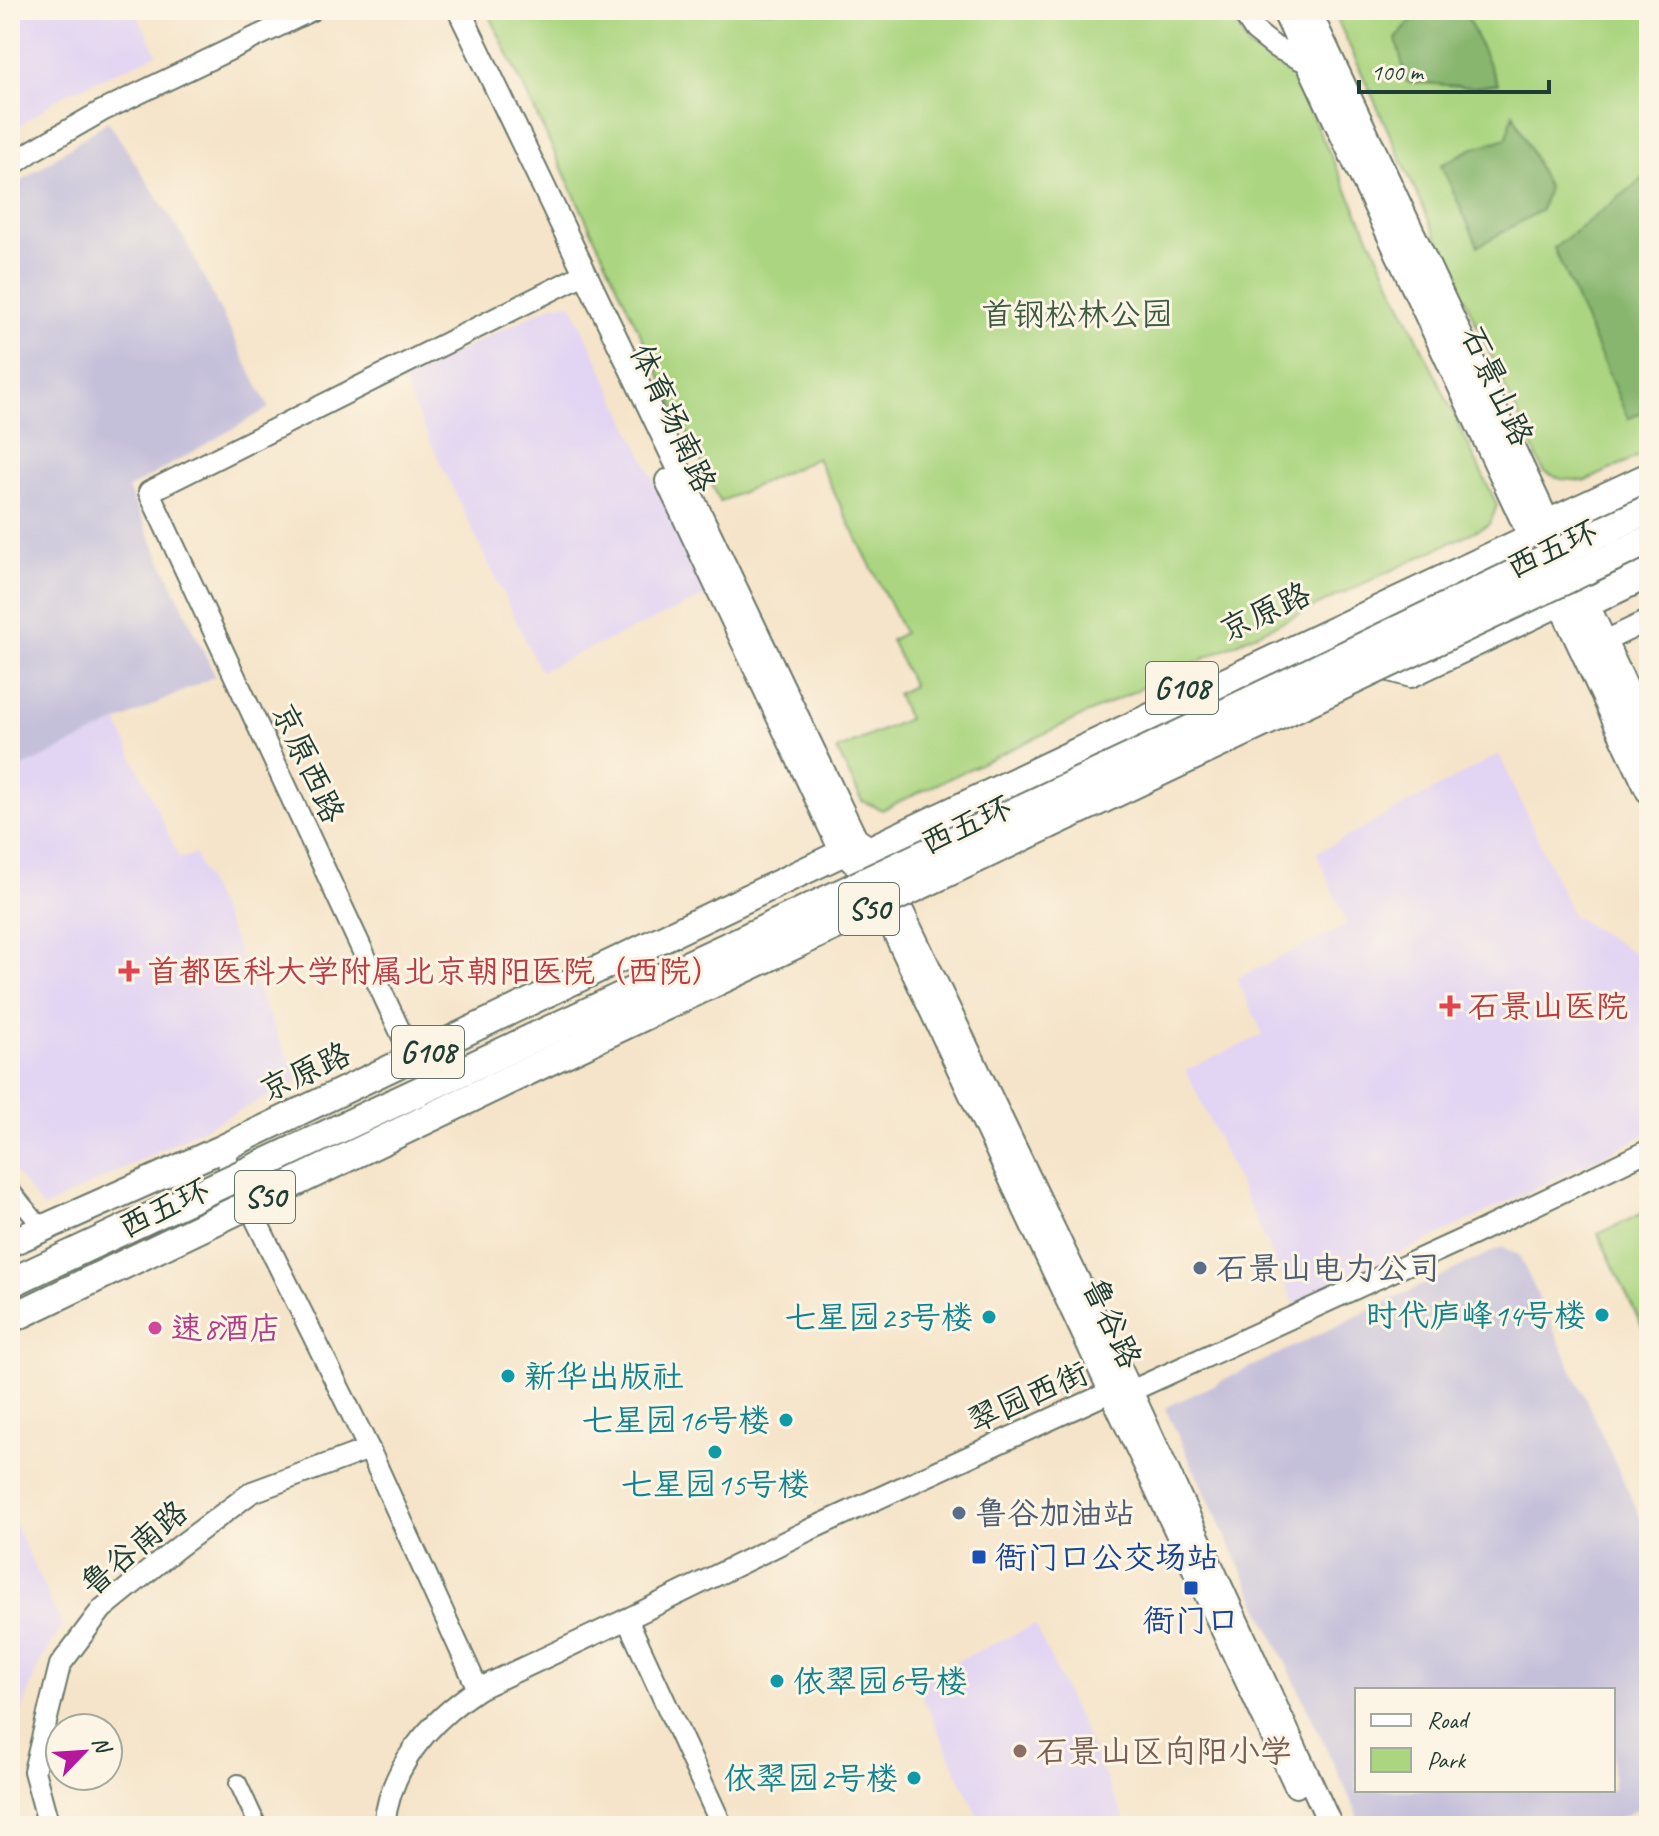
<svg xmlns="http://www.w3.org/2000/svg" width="1659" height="1836" font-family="Caveat,'LXGW WenKai TC',sans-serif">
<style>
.built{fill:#e2d4f3}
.industrial{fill:#c5c0da;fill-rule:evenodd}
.green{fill:#abd580;stroke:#65895a;stroke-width:2}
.forest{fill:#88b66e;stroke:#547a51;stroke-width:2}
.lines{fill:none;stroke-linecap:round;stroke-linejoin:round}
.minor-casing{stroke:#6a7768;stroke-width:20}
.tertiary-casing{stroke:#6a7768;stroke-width:24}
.secondary-casing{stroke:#6a7768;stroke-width:26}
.primary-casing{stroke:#6a7768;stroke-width:28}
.trunk-casing{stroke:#6a7768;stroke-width:30}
.motorway-casing{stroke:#6a7768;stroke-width:32}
.minor{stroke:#fff;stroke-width:16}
.tertiary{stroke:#fff;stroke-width:20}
.secondary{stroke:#fff;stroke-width:22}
.primary{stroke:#fff;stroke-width:24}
.trunk{stroke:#fff;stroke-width:26}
.motorway{stroke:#fff;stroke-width:28}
.motorway-bridge-casing{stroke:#6a7768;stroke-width:32;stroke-linecap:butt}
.motorway-bridge{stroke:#fff;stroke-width:28}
.health-dot{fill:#e0444e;stroke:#fcf5e5;stroke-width:3}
.service-dot{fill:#5c6f8a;stroke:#fcf5e5;stroke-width:3}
.culture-dot{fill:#0f9aa8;stroke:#fcf5e5;stroke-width:3}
.hotel-dot{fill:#d1479c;stroke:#fcf5e5;stroke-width:3}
.transit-dot{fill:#1a4fb4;stroke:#fcf5e5;stroke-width:3}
.education-dot{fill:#8d6e63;stroke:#fcf5e5;stroke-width:3}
.labels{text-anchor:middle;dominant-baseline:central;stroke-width:6;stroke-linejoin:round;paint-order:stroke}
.shield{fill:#fcf5e5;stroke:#617469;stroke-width:2}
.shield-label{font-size:30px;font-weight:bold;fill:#1f3d34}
.park-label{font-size:32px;fill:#3b5b43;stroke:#fcf5e5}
.street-label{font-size:32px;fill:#1f3d34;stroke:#fcf5e5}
.health-label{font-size:32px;fill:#be3a42;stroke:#fcf5e5;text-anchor:start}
.service-label{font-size:32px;fill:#4e5e75;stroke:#fcf5e5;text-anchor:start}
.culture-label{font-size:32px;fill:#0d838f;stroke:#fcf5e5;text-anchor:end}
.hotel-label{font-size:32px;fill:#b23c85;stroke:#fcf5e5;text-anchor:start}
.transit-label{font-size:32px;fill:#164399;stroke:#fcf5e5;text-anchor:start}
.education-label{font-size:32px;fill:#785e54;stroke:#fcf5e5;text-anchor:start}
</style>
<rect width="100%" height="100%" fill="#fcf5e5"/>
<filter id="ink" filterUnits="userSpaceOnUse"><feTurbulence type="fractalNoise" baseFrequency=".0125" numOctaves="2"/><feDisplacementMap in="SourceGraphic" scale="16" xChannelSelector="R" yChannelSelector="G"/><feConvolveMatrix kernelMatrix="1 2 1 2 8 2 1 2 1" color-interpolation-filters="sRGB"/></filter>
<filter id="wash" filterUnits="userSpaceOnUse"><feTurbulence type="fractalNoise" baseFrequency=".006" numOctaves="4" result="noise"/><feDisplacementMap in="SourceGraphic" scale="32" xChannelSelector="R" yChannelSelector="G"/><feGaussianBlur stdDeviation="1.8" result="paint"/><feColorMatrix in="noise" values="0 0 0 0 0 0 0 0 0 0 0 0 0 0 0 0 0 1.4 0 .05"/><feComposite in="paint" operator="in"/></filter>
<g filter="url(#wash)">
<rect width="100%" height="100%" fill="#f5e4c9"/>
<!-- built -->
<g class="built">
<path d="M 10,10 L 135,10 L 157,54 L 61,96 L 10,133 Z"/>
<path d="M 571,303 L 708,595 L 540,671 L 401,380 L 555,304 Z"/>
<path d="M 117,722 L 180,859 L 194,854 L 299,1081 L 43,1208 L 10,1166 L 10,773 Z"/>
<path d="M 1499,754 L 1573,916 L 1649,962 L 1649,1133 L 1295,1305 L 1186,1070 L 1263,1035 L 1237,978 L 1347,925 L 1317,853 Z"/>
<path d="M 10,1514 L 62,1626 L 40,1662 L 30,1687 L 17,1730 L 10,1767 Z"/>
<path d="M 1035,1625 L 1126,1822 L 1117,1826 L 982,1826 L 915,1680 Z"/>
</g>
<!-- industrial -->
<g class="industrial">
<path d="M 108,121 L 185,240 L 269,408 L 128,489 L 215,676 L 10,773 L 10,189 Z"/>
<path d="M 1502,1247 L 1519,1255 L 1649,1536 L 1649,1804 L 1602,1826 L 1363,1826 L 1165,1408 ZM 1357,1690 L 1613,1690 L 1613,1790 L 1357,1790 Z"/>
</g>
<!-- green -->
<g class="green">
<path d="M 487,10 L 1229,10 L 1249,48 L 1290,70 L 1497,505 L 1490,524 L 882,810 L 862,801 L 837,750 L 908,719 L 897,694 L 913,686 L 891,640 L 904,633 L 817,458 L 720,502 Z"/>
<path d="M 1333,10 L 1649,10 L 1649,451 L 1586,481 L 1561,479 L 1544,472 Z"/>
<path d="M 1643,1213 L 1649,1226 L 1649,1341 L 1598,1234 Z"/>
</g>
<!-- forest -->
<g class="forest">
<path d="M 1416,10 L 1464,10 L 1498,84 L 1473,87 L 1407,82 L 1396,39 L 1418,12 Z"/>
<path d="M 1513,113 L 1548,188 L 1541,210 L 1478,246 L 1441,165 L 1471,149 L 1507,138 Z"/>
<path d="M 1649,174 L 1649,408 L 1628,419 L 1554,248 Z"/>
</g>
</g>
<g filter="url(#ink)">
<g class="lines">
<!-- minor casing -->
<g class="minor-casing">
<g id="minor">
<path d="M 10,1189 L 43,1229"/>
<path d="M 238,1783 L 258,1826"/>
</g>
</g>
<!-- tertiary casing -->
<g class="tertiary-casing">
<g id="tertiary">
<path d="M 1241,10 L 1255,31 L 1275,47 L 1308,63"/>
<path d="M 10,167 L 34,150 L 102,111 L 312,10"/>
<path d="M 1603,642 L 1649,620"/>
<path d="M 1375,667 L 1411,677 L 1562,605 L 1574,605"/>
<path d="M 413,1059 L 149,492 L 584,274"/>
<path d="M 221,1149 L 369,1449 L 478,1689"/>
<path d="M 627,1619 L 722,1826"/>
<path d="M 49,1826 L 34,1771 L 60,1665 L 102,1609 L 177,1548 L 252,1492 L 369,1449"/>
<path d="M 384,1826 C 390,1766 430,1721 478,1689 L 627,1619 L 807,1531 L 1110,1392 L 1131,1391 L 1472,1235 L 1649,1150"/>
</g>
</g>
<!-- secondary casing -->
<g class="secondary-casing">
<g id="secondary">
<path d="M 459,10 L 856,839 L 871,849 L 903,913 L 1131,1391 L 1331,1826"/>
<path d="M 667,481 L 842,853 L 857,866 L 888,919 L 1296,1786"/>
</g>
</g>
<!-- primary casing -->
<g class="primary-casing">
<g id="primary">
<path d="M 1284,10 L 1531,537"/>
<path d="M 1308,10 L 1548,524"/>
</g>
</g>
<!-- trunk casing -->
<g class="trunk-casing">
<g id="trunk">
<path d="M 1563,556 L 1649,740"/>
<path d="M 1544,566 L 1649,790"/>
<path d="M 10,1243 L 221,1149 L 842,853 L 871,849 L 1531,537 L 1548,524"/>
</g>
</g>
<!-- motorway casing -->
<g class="motorway-casing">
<g id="motorway">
<path d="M 1548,524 L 1649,477"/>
<path d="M 1585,604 L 1649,573"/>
</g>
</g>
<!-- minor -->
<use href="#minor" class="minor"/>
<!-- tertiary -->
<use href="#tertiary" class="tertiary"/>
<!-- secondary -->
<use href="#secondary" class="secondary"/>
<!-- primary -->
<use href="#primary" class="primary"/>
<!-- trunk -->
<use href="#trunk" class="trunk"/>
<!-- motorway -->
<use href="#motorway" class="motorway"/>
<!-- motorway-bridge casing -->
<g class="motorway-bridge-casing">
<g id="motorway-bridge">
<path d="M 10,1283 L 1209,721 L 1649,509"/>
<path d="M 10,1319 L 519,1075 L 1649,540"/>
</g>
</g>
<!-- motorway-bridge -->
<use href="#motorway-bridge" class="motorway-bridge"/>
</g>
</g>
<!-- markers -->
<g class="health-dot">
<path d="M125 959h8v8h8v8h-8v8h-8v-8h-8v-8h8z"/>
<path d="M1446 994h8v8h8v8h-8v8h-8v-8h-8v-8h8z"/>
</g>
<g class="service-dot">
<circle cx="1200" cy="1268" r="8"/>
<circle cx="959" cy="1513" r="8"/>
</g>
<g class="culture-dot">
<circle cx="1602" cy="1315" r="8"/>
<circle cx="989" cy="1317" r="8"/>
<circle cx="508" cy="1376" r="8"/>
<circle cx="786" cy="1420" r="8"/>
<circle cx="715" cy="1452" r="8"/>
<circle cx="777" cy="1681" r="8"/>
<circle cx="914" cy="1778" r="8"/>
</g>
<circle class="hotel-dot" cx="155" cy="1328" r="8"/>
<g class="transit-dot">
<rect x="971" y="1549" width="16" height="16" rx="4"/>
<rect x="1183" y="1580" width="16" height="16" rx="4"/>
</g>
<circle class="education-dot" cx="1020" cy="1751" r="8"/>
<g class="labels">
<!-- shield labels -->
<g class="shield">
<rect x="1146" y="662" width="72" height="52" rx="6"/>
<rect x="839" y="883" width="60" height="52" rx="6"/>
<rect x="392" y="1026" width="72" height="52" rx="6"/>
<rect x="235" y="1171" width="60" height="52" rx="6"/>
</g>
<g class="shield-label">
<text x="1182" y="688">G108</text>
<text x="869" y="909">S50</text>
<text x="428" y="1052">G108</text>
<text x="265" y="1197">S50</text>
</g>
<!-- park labels -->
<g class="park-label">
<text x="1077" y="314">首钢松林公园</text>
</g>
<!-- street labels -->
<g class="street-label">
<text transform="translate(1497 386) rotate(65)">石景山路</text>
<text transform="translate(673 418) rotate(65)">体育场南路</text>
<text transform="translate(1552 549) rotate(-25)">西五环</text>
<text transform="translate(1265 612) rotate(-25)">京原路</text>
<text transform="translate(308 763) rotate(65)">京原西路</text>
<text transform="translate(966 825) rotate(-25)">西五环</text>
<text transform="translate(305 1072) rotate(-25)">京原路</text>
<text transform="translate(164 1208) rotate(-26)">西五环</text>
<text transform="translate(1112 1323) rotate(65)">鲁谷路</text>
<text transform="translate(1028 1397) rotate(-24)">翠园西街</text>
<text transform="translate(134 1548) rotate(-40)">鲁谷南路</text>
</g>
<!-- health labels -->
<g class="health-label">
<text x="147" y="971">首都医科大学附属北京朝阳医院（西院）</text>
<text x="1468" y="1006">石景山医院</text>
</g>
<!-- service labels -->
<g class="service-label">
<text x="1216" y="1268">石景山电力公司</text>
<text x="975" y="1513">鲁谷加油站</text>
</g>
<!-- culture labels -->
<g class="culture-label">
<text x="1586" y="1315">时代庐峰14号楼</text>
<text x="973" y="1317">七星园23号楼</text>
<text x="524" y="1376" text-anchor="start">新华出版社</text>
<text x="770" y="1420">七星园16号楼</text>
<text x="715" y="1484" text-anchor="middle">七星园15号楼</text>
<text x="793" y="1681" text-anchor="start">依翠园6号楼</text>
<text x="898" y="1778">依翠园2号楼</text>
</g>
<!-- hotel labels -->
<g class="hotel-label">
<text x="171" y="1328">速8酒店</text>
</g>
<!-- transit labels -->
<g class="transit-label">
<text x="995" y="1557">衙门口公交场站</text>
<text x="1191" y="1620" text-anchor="middle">衙门口</text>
</g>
<!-- education labels -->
<g class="education-label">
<text x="1036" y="1751">石景山区向阳小学</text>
</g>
</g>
<!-- margin -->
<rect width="1659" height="1836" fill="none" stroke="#fcf5e5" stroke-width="40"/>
<!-- legend -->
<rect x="1355" y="1688" width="260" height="104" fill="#fcf5e5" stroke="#a4ab9e" stroke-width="2"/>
<rect x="1371" y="1714" width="40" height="12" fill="#ffffff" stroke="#a4ab9e" stroke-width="2"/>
<text x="1427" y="1728" font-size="24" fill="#1f3d34">Road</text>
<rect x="1371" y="1748" width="40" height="24" fill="#abd580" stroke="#a4ab9e" stroke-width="2"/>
<text x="1427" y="1768" font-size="24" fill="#1f3d34">Park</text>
<!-- north arrow -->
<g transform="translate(84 1752) rotate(65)"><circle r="38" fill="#fcf5e5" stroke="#a4ab9e" stroke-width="2"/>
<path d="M0-6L14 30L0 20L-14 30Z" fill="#b5179e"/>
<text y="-12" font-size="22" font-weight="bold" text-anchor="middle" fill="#1f3d34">N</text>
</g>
<!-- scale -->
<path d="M1359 80v12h190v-12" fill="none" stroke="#1f3d34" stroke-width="4"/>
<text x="1371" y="80" font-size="24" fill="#1f3d34" stroke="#fcf5e5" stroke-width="6" paint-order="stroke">100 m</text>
</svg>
